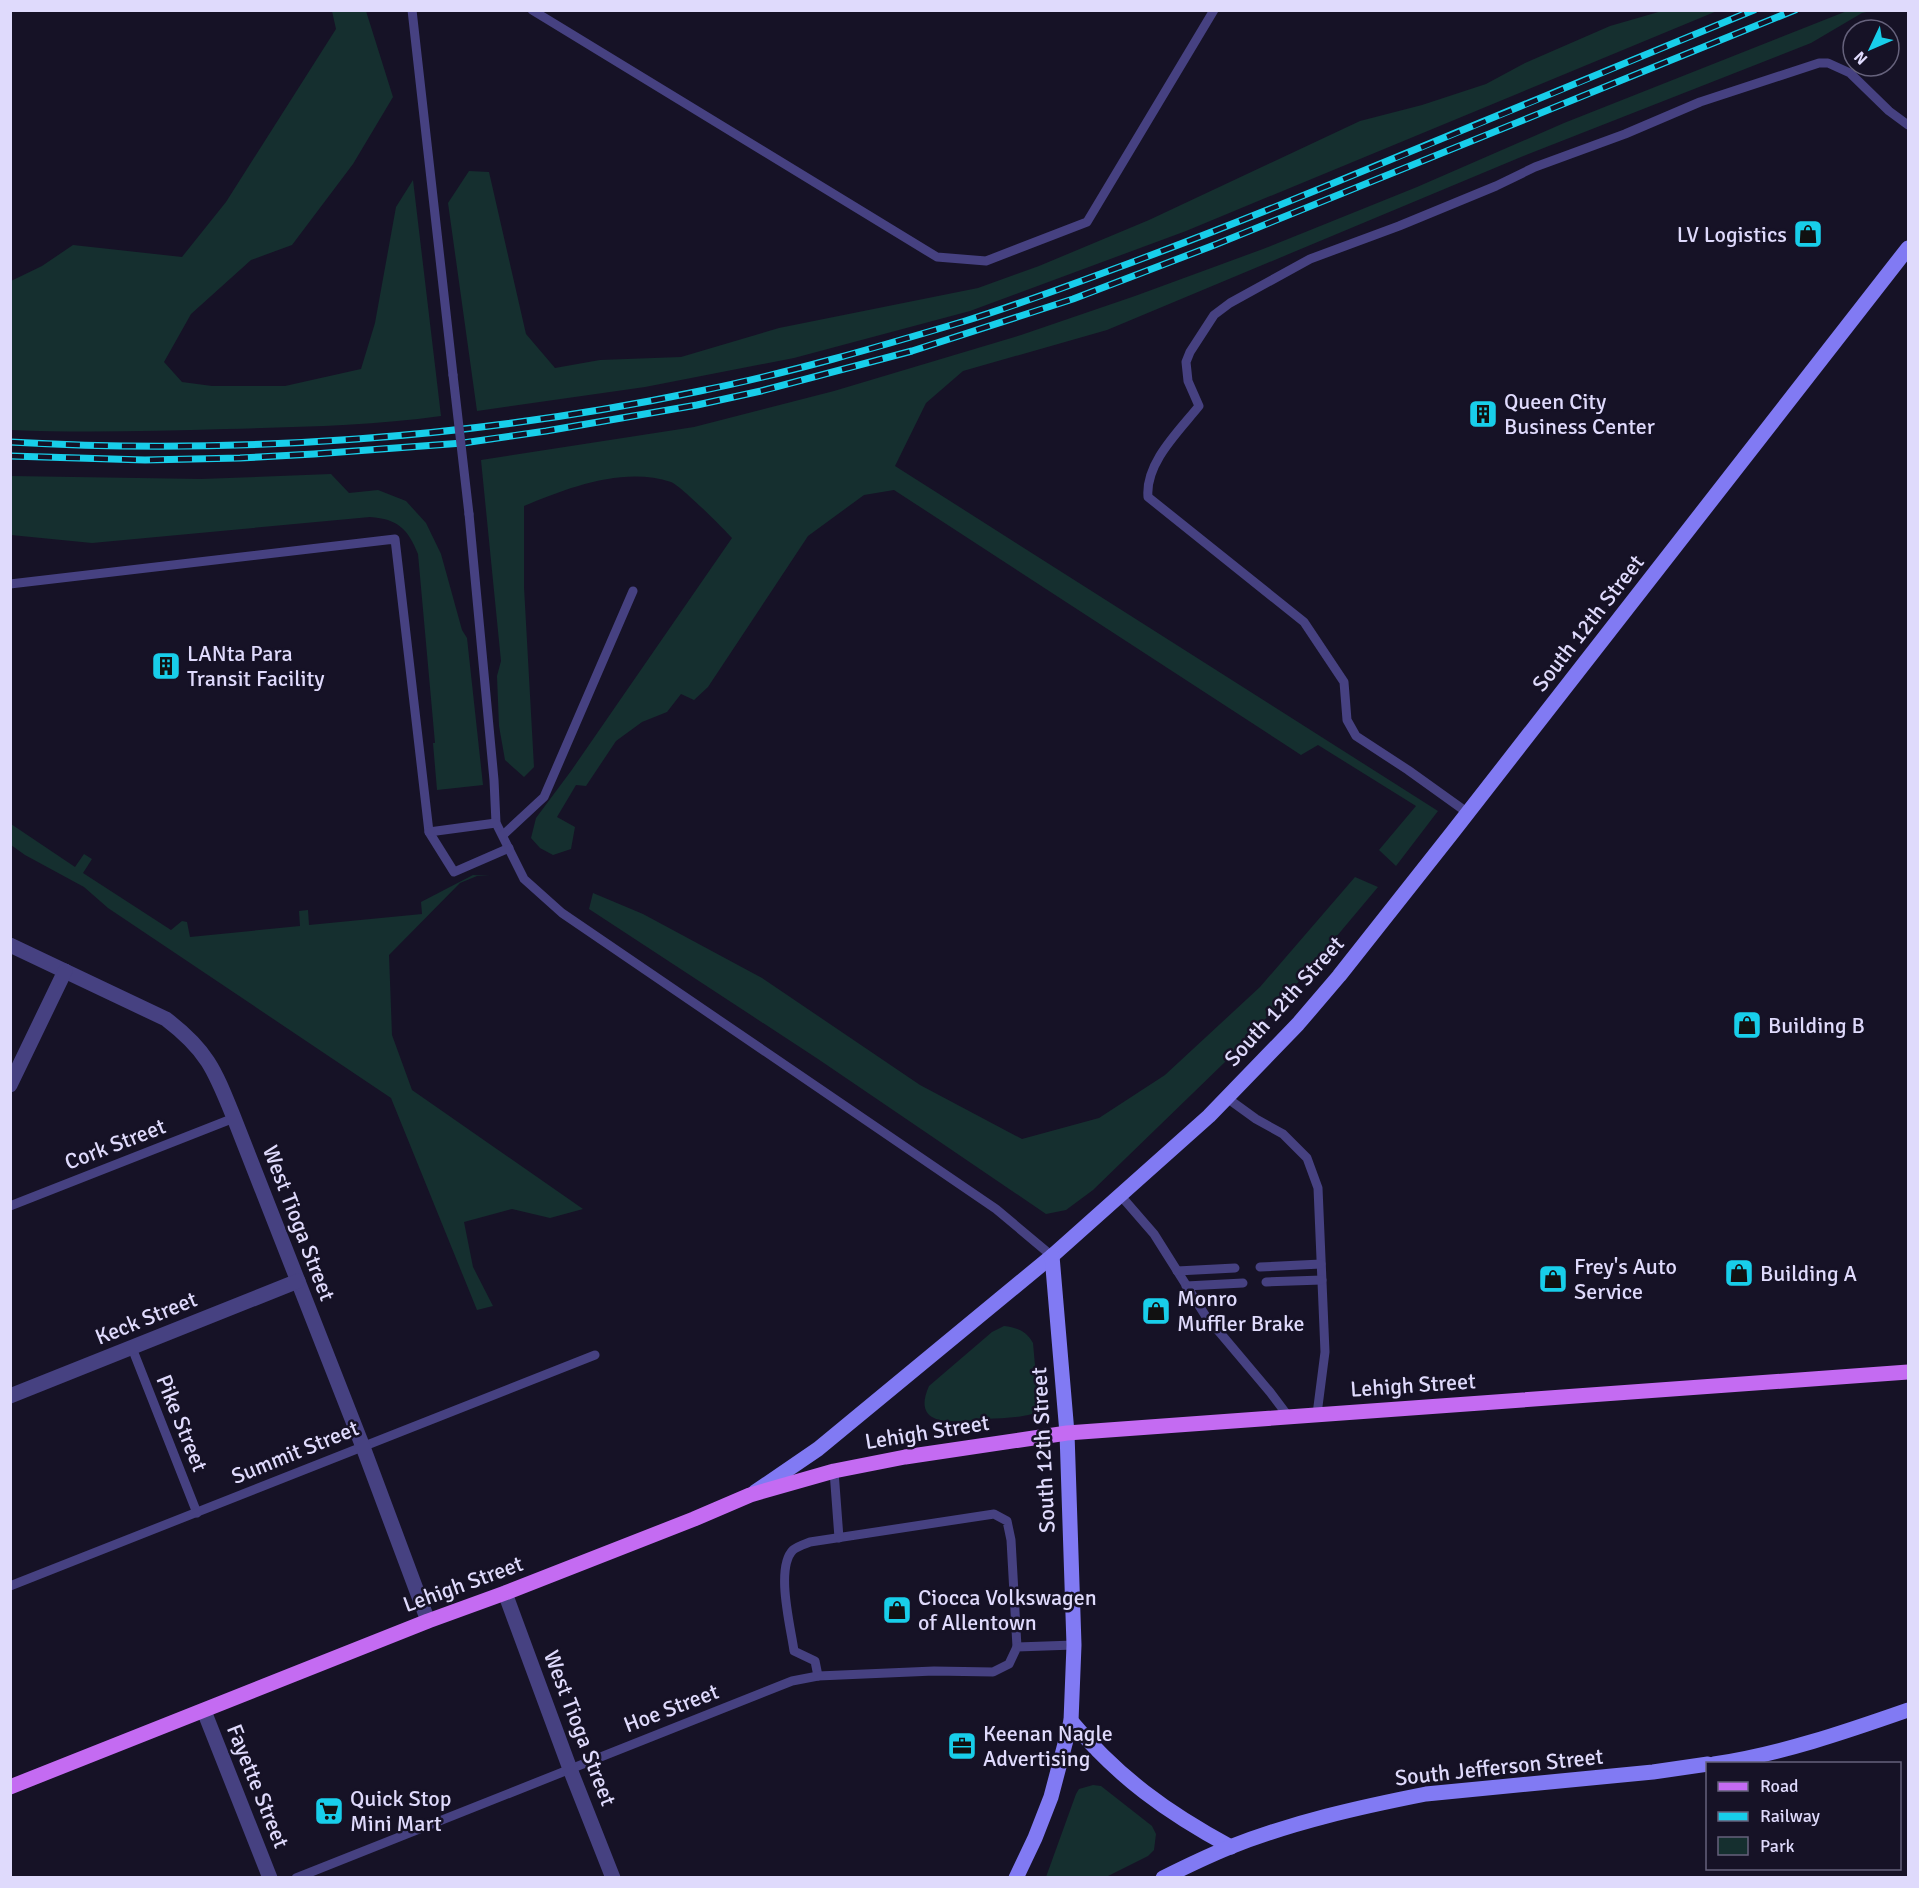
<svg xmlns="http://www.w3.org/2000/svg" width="1919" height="1888" font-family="Signika,sans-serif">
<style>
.green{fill:#152f2f}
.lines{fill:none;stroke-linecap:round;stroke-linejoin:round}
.lane{stroke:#464181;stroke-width:9}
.street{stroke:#464181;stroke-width:15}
.secondary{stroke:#817af3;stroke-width:15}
.primary{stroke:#c46bf2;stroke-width:15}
.rail-casing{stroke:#18ceea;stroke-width:7}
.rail{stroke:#161226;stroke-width:4.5;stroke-dasharray:14;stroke-linecap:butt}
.lane-bridge{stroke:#464181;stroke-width:9}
.labels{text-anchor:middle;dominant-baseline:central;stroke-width:5;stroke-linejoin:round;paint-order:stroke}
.poi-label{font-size:22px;fill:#dfdafc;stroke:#161226;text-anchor:start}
.street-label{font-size:22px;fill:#dfdafc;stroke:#161226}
</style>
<rect width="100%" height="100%" fill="#161226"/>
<!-- green -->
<g class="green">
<path d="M 332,11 L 366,11 L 393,97 L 353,164 L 292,245 L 251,260 L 191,314 L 164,362 L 182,382 L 212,386 L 285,386 L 361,369 L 375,323 L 396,207 L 413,180 L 441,416 C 370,426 297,427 226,429 C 154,431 82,433 11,430 L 11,281 L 42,266 L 73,245 L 182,257 L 226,202 L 336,29 Z"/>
<path d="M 1662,11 L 1717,11 L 1186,231 L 970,311 L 794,358 L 645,387 L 477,411 L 448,203 L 469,171 L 489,172 L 526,334 L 555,368 L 600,360 L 681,357 L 779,328 L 978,288 L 1039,266 L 1149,220 L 1360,121 L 1422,105 L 1486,84 L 1525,63 L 1610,26 Z"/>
<path d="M 1847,11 L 1871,11 L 1862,13 L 1811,43 L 1521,157 L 1107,330 L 963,371 L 926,403 L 895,466 L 1438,811 L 1396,866 L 1379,850 L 1416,806 L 1318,745 L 1301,755 L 894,490 L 864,495 L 808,536 L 708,687 L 694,700 L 681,694 L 667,712 L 642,722 L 616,741 L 586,786 L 576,785 L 557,817 L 575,827 L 571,849 L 553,855 L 540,848 L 531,838 L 536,818 L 571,771 L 732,538 C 722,527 681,486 671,482 C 624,466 567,488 524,506 L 524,587 L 534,767 L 524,777 L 505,760 L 499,726 L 497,676 L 501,661 L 481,460 L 694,427 L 834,391 L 1021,335 L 1135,296 L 1263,249 L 1417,187 L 1564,123 Z"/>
<path d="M 331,474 L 349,493 L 378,490 L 406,501 L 426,523 L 441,554 L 462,630 L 467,638 L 483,785 L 437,790 L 433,743 L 435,743 L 418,554 C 408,529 398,519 370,517 L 92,543 L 11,535 L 11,476 L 201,479 Z"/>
<path d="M 11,824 L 75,867 L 84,854 L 92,859 L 83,873 L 171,930 L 182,921 L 187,922 L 190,937 L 300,926 L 299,911 L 308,910 L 309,925 L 422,914 L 421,902 L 473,875 L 490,876 L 477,876 L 460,883 L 389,955 L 392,1035 L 412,1090 L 583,1209 L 550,1218 L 512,1209 L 464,1222 L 473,1267 L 493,1306 L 477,1310 L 391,1098 L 108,908 L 84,887 L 25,855 L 11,845 Z"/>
<path d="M 1355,877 L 1378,887 L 1284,999 L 1226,1061 L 1093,1190 L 1066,1210 L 1046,1214 L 818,1059 L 589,909 L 593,893 L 643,914 L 762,978 L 920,1085 L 1022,1139 L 1099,1118 L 1165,1075 L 1260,987 Z"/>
<path d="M 1004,1326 C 1018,1328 1026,1331 1033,1343 L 1038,1399 L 1032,1414 C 1018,1418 1001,1418 986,1419 C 961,1421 909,1431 929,1386 L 992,1332 Z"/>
<path d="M 1093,1785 L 1101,1786 L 1152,1826 L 1156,1834 L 1154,1850 L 1148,1856 L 1106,1877 L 1046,1877 L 1076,1794 L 1079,1789 Z"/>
</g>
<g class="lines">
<!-- lane -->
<g class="lane">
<path d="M 412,10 L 453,375"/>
<path d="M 532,10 L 937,257 L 986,261 L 1087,222 L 1214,10"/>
<path d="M 469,514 L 494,780 L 496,823 L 524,879 L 562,913 L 996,1209 L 1052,1256"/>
<path d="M 10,584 L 395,539 L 429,832 L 454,872 L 509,848"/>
<path d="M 1468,813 L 1408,770 L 1356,736 L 1347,720 L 1344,682 L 1304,622 L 1148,497 C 1145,463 1179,431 1199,406 L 1188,381 L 1186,362 L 1190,352 L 1214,315 L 1230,303 L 1310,259 L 1399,226 L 1496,186 L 1535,167 L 1625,134 L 1700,102 L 1819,63 L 1828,63 L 1850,73 L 1889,111 L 1908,125"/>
<path d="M 429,832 L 496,823"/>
<path d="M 503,835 L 544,797 L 633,591"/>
<path d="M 1227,1098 L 1256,1119 L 1283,1134 L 1307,1158 L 1318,1188 L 1325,1352 L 1317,1414"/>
<path d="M 1121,1196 L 1154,1234 L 1205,1315 L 1270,1392 L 1288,1416"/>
<path d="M 10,1206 L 234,1118"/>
<path d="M 1260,1267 L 1321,1264"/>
<path d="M 1177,1271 L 1235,1268"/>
<path d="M 1266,1282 L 1322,1280"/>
<path d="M 1186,1286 L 1243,1283"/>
<path d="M 132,1348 L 197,1513"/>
<path d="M 834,1471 L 839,1538"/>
<path d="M 10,1586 L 595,1355"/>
<path d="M 818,1676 L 815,1661 L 794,1651 C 791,1628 775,1568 793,1550 C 796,1547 805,1544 810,1542 L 994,1514 L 1007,1521 L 1011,1540 L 1017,1647"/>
<path d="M 296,1878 L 792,1681 L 818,1676 L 934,1671 L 993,1672 L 1009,1664 L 1017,1647 L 1074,1645"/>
</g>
<!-- street -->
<g class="street">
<path d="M 10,945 L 166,1019 C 208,1051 215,1071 234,1118 L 363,1447 L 428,1621"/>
<path d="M 10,1085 L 65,971"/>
<path d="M 10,1396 L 298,1281"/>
<path d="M 505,1593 L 570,1769 L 613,1878"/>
<path d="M 204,1711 L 270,1878"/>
</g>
<!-- secondary -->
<g class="secondary">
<path d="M 755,1492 L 818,1449 L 1052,1256 L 1209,1116 L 1298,1024 L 1339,976 L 1452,833 L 1908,248"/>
<path d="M 1071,1721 C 1118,1777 1166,1812 1231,1847"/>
<path d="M 1714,1764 C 1781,1754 1845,1732 1908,1710"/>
<path d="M 1016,1878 L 1035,1838 L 1051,1797 L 1071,1721 L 1074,1645 L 1067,1433 L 1052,1256"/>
<path d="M 1163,1878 C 1185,1867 1208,1856 1230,1847 C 1293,1822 1360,1807 1426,1794 L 1653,1772 L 1708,1764"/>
</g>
<!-- primary -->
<path class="primary" d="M 10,1787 L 428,1621 L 505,1593 L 694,1519 L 750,1495 L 834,1471 L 905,1457 L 1067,1433 L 1908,1372"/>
<!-- rail casing -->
<g class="rail-casing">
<g id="rail">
<path d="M 10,442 C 239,455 476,438 700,391 C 789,373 878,347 965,321 C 1011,307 1057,290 1103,273 C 1177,246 1251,217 1324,187 C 1468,129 1611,69 1754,10"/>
<path d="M 10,456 L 145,460 L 240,458 L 314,454 L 463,443 L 546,431 L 697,405 L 761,391 L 912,351 L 1073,299 L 1217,244 L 1795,10"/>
</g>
</g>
<!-- rail -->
<use href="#rail" class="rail"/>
<!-- lane-bridge -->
<path class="lane-bridge" d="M 453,375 L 469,514"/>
</g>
<!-- icons -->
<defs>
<g id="shop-square" transform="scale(1.5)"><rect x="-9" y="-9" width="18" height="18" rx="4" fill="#18ceea" stroke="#161226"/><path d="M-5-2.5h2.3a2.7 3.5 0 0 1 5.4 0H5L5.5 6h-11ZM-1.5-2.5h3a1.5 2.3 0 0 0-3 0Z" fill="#111"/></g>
<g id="building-square" transform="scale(1.5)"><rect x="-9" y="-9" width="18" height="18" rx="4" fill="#18ceea" stroke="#161226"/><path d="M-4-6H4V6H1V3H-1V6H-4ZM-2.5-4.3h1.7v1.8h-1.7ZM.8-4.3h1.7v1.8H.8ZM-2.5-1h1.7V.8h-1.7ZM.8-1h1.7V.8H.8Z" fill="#111"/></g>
<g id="office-square" transform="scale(1.5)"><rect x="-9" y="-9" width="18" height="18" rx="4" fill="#18ceea" stroke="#161226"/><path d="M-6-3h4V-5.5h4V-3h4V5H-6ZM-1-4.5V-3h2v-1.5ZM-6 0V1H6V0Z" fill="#111"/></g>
<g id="supermarket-square" transform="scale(1.5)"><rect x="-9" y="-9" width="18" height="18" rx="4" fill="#18ceea" stroke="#161226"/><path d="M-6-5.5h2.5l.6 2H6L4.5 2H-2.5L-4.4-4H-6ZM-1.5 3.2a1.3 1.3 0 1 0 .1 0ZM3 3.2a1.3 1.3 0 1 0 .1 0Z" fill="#111"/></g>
</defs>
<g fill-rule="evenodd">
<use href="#shop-square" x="1808" y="234"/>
<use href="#building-square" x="1483" y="414"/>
<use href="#building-square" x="166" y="666"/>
<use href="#shop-square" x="1747" y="1025"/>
<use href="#shop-square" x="1739" y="1273"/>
<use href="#shop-square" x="1553" y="1279"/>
<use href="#shop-square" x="1156" y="1311"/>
<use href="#shop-square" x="897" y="1610"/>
<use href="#office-square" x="962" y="1746"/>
<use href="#supermarket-square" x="329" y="1811"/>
</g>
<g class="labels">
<!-- poi labels -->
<g class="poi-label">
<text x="1787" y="234" text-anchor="end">LV Logistics</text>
<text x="1504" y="401">Queen City<tspan x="1504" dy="25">Business Center</tspan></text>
<text x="187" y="653">LANta Para<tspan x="187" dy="25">Transit Facility</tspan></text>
<text x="1768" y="1025">Building B</text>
<text x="1574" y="1266">Frey's Auto<tspan x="1574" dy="25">Service</tspan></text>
<text x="1760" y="1273">Building A</text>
<text x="1177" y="1298">Monro<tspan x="1177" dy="25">Muffler Brake</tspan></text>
<text x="918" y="1597">Ciocca Volkswagen<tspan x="918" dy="25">of Allentown</tspan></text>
<text x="983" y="1733">Keenan Nagle<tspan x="983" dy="25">Advertising</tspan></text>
<text x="350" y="1798">Quick Stop<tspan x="350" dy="25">Mini Mart</tspan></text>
</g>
<!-- street labels -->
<g class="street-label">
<text transform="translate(1588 623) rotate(-52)">South 12th Street</text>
<text transform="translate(1284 1001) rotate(-48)">South 12th Street</text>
<text transform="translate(115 1144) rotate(-21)">Cork Street</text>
<text transform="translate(299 1223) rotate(69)">West Tioga Street</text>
<text transform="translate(146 1318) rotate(-22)">Keck Street</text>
<text transform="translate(1413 1385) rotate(-4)">Lehigh Street</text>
<text transform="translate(182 1423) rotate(68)">Pike Street</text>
<text transform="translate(927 1432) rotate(-9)">Lehigh Street</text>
<text transform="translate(1043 1450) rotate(-93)">South 12th Street</text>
<text transform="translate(295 1452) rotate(-22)">Summit Street</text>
<text transform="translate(463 1584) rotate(-20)">Lehigh Street</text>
<text transform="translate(671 1708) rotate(-21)">Hoe Street</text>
<text transform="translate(580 1728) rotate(69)">West Tioga Street</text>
<text transform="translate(1499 1767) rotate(-6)">South Jefferson Street</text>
<text transform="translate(258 1786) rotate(68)">Fayette Street</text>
</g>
</g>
<!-- border -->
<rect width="1919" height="1888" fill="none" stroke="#dfdafc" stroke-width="24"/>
<!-- legend -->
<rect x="1706" y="1762" width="195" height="108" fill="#161226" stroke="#66627c" stroke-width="1.5"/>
<rect x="1718" y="1782" width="30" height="9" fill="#c46bf2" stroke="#66627c" stroke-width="1.5"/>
<text x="1760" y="1792" font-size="18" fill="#dfdafc">Road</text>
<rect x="1718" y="1812" width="30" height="9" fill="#18ceea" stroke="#66627c" stroke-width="1.5"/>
<text x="1760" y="1822" font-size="18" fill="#dfdafc">Railway</text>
<rect x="1718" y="1837" width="30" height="18" fill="#152f2f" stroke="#66627c" stroke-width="1.5"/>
<text x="1760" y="1852" font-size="18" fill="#dfdafc">Park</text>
<!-- north arrow -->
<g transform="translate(1871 48) rotate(226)"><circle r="28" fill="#161226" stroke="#66627c" stroke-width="1.5"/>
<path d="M0-4.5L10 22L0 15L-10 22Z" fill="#18ceea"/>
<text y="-9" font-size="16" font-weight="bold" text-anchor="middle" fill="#dfdafc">N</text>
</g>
</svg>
